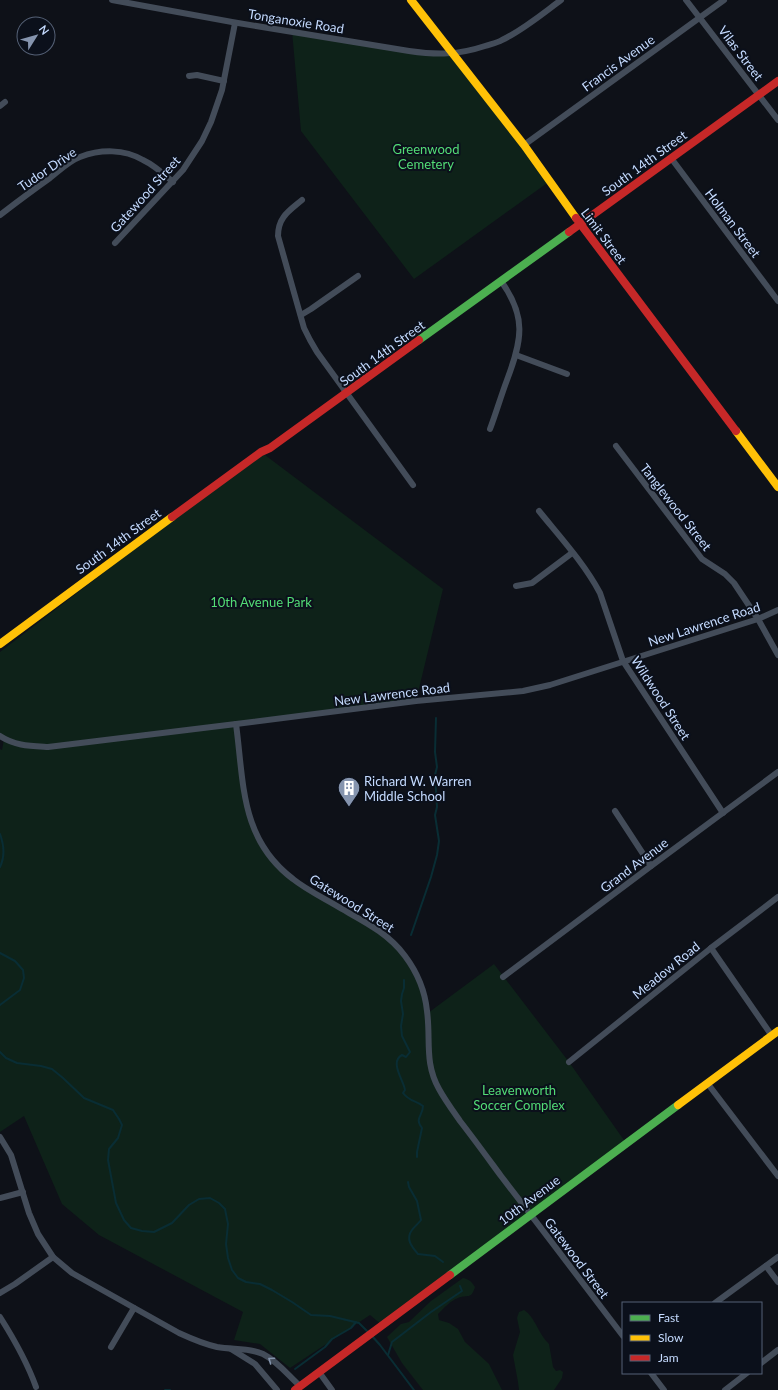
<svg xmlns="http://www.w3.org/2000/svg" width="778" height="1390" font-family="Lato,sans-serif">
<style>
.green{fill:#0e2219}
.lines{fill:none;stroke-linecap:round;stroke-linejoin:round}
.stream{stroke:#092d34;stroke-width:2}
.street{stroke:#434c59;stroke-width:6}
.fast{stroke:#4caf50;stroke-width:8}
.slow{stroke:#ffc107;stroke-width:8}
.jam{stroke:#c62828;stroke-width:8}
.oneway{stroke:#8494ac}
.labels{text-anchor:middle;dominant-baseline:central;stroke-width:4;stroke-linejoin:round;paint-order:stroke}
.street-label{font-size:13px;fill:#c5dbff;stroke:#0b101b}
.park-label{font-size:13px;fill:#53dd76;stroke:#0b101b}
.poi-label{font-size:13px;fill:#c5dbff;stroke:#0b101b;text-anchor:start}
</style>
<rect width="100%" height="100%" fill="#0e1118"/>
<!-- green -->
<g class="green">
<path d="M 292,31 L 409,51 L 453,54 L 550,181 L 414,279 L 301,131 Z"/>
<path d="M 261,452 L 443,589 L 416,701 L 236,725 L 245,800 L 259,840 L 293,879 L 392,940 L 416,972 L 428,1013 L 494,964 L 569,1062 L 626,1143 L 382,1325 L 370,1315 L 290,1368 L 260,1344 L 234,1340 L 243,1312 L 99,1235 L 62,1204 L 24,1116 L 0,1132 L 0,749 L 2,750 L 4,739 L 0,735 L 0,652 Z"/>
<path d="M 463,1278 C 469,1279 472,1282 475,1287 C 471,1300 468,1294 458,1298 C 450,1301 444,1308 438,1314 L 439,1320 L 449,1323 L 458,1329 L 465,1342 L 489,1364 L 502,1390 L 423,1390 L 402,1363 L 387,1337 L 401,1324 L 409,1322 L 431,1301 Z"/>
<path d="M 524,1310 C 536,1318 538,1334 549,1344 L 553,1367 L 556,1371 L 560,1370 L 563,1372 L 562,1378 L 554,1390 L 519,1390 L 518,1382 L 513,1355 L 520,1332 L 517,1318 L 519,1312 Z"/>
</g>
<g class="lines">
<!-- stream -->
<g class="stream">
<path d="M 0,834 C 4,845 5,857 0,867"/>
<path d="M 411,935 L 431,877 L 437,855 L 439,841 L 435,815 L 437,807 L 435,775 L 437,767 L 435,752 L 436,718"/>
<path d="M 0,953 L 15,961 L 23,970 L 24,978 L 20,990 L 0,1005"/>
<path d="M 404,980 L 404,988 L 402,994 L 401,1001 L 403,1014 L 401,1026 L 402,1036 L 410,1052 L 406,1057 L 402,1055 C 389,1062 404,1081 405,1090 L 403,1093 C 410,1102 415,1100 423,1106 C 423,1116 414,1118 422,1128 L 417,1152 L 417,1157"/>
<path d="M 0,1052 L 6,1058 L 17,1063 L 41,1066 L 52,1069 L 63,1078 L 84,1098 L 113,1110 L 119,1119 L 122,1125 L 118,1138 L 109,1149 L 108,1160 L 116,1203 L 124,1220 L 131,1228 L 142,1231 L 154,1232 L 172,1223 L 189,1205 L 199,1199 L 210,1198 L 219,1203 L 225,1209 L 228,1224 L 226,1244 L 228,1258 L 232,1270 L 238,1278 L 246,1282 L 260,1284 L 272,1290 L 292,1302 L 311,1315 L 330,1316 L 359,1323 L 368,1332"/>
<path d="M 408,1182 L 409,1187 L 417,1201 L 421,1220 C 418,1224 414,1227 412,1230 C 405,1239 412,1247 418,1254 L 435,1256 L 443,1262"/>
<path d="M 372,1336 L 380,1345 L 414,1390"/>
<path d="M 388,1355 L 392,1342 L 431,1312 L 462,1291 L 460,1286"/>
<path d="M 295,1369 L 325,1347 L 332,1339 L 351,1328 L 356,1322"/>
<path d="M 165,1390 L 170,1390"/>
</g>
<!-- street -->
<g class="street">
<path d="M 112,0 L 232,22 L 409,51 C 437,55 458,55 485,46 C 491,44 497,43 502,40 C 523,30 542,14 561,0"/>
<path d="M 686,0 L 778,120"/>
<path d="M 189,76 L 197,75 L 224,81"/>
<path d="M 0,106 L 5,102"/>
<path d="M 524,145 L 724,0"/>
<path d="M 671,158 L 778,301"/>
<path d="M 302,200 C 289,211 278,217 278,236 L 304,328 L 310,340 L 317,352 L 413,485"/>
<path d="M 0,215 C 17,202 33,190 50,178 C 59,171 69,161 80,157 C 101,149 124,149 143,160 C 154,165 164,174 173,182"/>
<path d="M 115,243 L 183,170 L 202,141 L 211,122 L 222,90 L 235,23"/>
<path d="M 301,315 L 311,309 L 358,276"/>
<path d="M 516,355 L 567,374"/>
<path d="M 490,429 C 496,413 501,396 507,380 C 522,340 527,317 501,281"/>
<path d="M 616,446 L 702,559 L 725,574 L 734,583 L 758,619 L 778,655"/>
<path d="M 539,511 C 560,537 584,563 600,593 L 623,661 L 723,813"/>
<path d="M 516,586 L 532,583 L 572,553"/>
<path d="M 236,724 C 244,783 240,839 293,879 C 308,891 326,899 342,909 C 365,922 389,934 405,956 C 417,972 425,991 427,1011 C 431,1040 424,1062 439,1089 C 445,1100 453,1111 460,1121 C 474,1139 487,1157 501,1176 C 542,1229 582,1282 623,1336"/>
<path d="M 0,736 C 15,746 30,746 48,747 L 236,724 L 416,701 L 523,691 L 550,685 L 758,619 L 778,610"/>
<path d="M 615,811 L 651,866"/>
<path d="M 711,948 L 772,1036"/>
<path d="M 503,977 L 651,866 L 778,772"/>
<path d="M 569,1062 L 711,948 L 778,897"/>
<path d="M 708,1084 L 778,1176"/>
<path d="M 0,1137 L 11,1155 L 29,1213 L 38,1234 L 53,1257 L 72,1273 L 179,1333 C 192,1339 204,1344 217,1347 C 233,1350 248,1347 263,1354 C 277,1361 288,1375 300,1386"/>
<path d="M 0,1198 L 23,1192"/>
<path d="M 766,1266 L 778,1282"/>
<path d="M 0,1293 L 15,1284 L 53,1257"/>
<path d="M 715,1303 L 778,1257"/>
<path d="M 0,1317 C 14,1339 27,1362 36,1387"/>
<path d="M 111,1347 L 134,1308"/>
<path d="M 231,1349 L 255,1364 L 277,1390"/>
<path d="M 761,1363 L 778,1350"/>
<path d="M 319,1372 L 332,1390"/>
<path d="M 651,1373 L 664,1390"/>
<path d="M 725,1390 L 747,1373"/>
</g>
<!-- fast -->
<g class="fast">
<path d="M 419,340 L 569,232"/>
<path d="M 450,1275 L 678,1105"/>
</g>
<!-- slow -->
<g class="slow">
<path d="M 411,0 L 524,145 L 576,218"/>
<path d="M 736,431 L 778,487"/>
<path d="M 0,644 L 172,517"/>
<path d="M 678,1105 L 778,1031"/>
</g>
<!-- jam -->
<g class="jam">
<path d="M 576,218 L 736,431"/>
<path d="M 569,232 L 778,81"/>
<path d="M 172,517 L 261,452 L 270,448 L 419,340"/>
<path d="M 295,1390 L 450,1275"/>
</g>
</g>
<!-- one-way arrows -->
<defs><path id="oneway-chevron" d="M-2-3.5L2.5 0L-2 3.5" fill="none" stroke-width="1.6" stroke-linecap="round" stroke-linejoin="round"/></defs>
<use class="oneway" href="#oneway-chevron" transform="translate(271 1360) rotate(-145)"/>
<!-- icons -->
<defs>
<g id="building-pin" transform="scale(1.15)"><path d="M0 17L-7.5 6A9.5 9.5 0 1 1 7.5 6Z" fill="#8594ae" stroke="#0b101b"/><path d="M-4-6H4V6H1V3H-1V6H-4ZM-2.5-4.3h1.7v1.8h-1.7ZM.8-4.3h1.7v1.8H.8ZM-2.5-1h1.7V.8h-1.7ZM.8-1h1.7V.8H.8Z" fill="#fff"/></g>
</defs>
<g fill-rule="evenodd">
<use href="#building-pin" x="349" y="788"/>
</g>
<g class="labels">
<!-- street labels -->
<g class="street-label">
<text transform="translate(296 21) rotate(9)">Tonganoxie Road</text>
<text transform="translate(741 53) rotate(53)">Vilas Street</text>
<text transform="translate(618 63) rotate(-36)">Francis Avenue</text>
<text transform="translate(644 163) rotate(-36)">South 14th Street</text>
<text transform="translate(47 169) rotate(-34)">Tudor Drive</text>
<text transform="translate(145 194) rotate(-48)">Gatewood Street</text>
<text transform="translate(733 223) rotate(53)">Holman Street</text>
<text transform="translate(604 236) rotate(53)">Limit Street</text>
<text transform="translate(382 353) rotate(-36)">South 14th Street</text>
<text transform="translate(676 507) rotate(52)">Tanglewood Street</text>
<text transform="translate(118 541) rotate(-36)">South 14th Street</text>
<text transform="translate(704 624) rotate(-18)">New Lawrence Road</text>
<text transform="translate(392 694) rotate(-7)">New Lawrence Road</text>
<text transform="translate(661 698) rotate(57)">Wildwood Street</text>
<text transform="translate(634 865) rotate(-37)">Grand Avenue</text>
<text transform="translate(352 903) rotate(32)">Gatewood Street</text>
<text transform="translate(666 970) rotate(-39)">Meadow Road</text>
<text transform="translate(529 1200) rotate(-37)">10th Avenue</text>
<text transform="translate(577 1258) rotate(53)">Gatewood Street</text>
</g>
<!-- park labels -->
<g class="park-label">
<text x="426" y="149">Greenwood<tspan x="426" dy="15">Cemetery</tspan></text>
<text x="261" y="602">10th Avenue Park</text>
<text x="519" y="1090">Leavenworth<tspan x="519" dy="15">Soccer Complex</tspan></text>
</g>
<!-- poi labels -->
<g class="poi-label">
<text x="364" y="781">Richard W. Warren<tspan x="364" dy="15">Middle School</tspan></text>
</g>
</g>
<!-- legend -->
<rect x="622" y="1302" width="140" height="72" fill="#0b101b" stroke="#556176"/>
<rect x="630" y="1315" width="20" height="6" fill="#4caf50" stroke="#556176"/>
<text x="658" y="1322" font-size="12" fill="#c5dbff">Fast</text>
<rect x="630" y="1335" width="20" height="6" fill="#ffc107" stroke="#556176"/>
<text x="658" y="1342" font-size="12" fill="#c5dbff">Slow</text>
<rect x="630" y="1355" width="20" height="6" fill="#c62828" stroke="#556176"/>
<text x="658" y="1362" font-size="12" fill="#c5dbff">Jam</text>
<!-- north arrow -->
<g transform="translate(36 36) rotate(53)"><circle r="19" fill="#0b101b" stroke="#556176"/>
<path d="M0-3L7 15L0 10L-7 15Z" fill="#8594ae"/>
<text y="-6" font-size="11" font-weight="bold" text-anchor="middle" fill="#c5dbff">N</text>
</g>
</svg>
